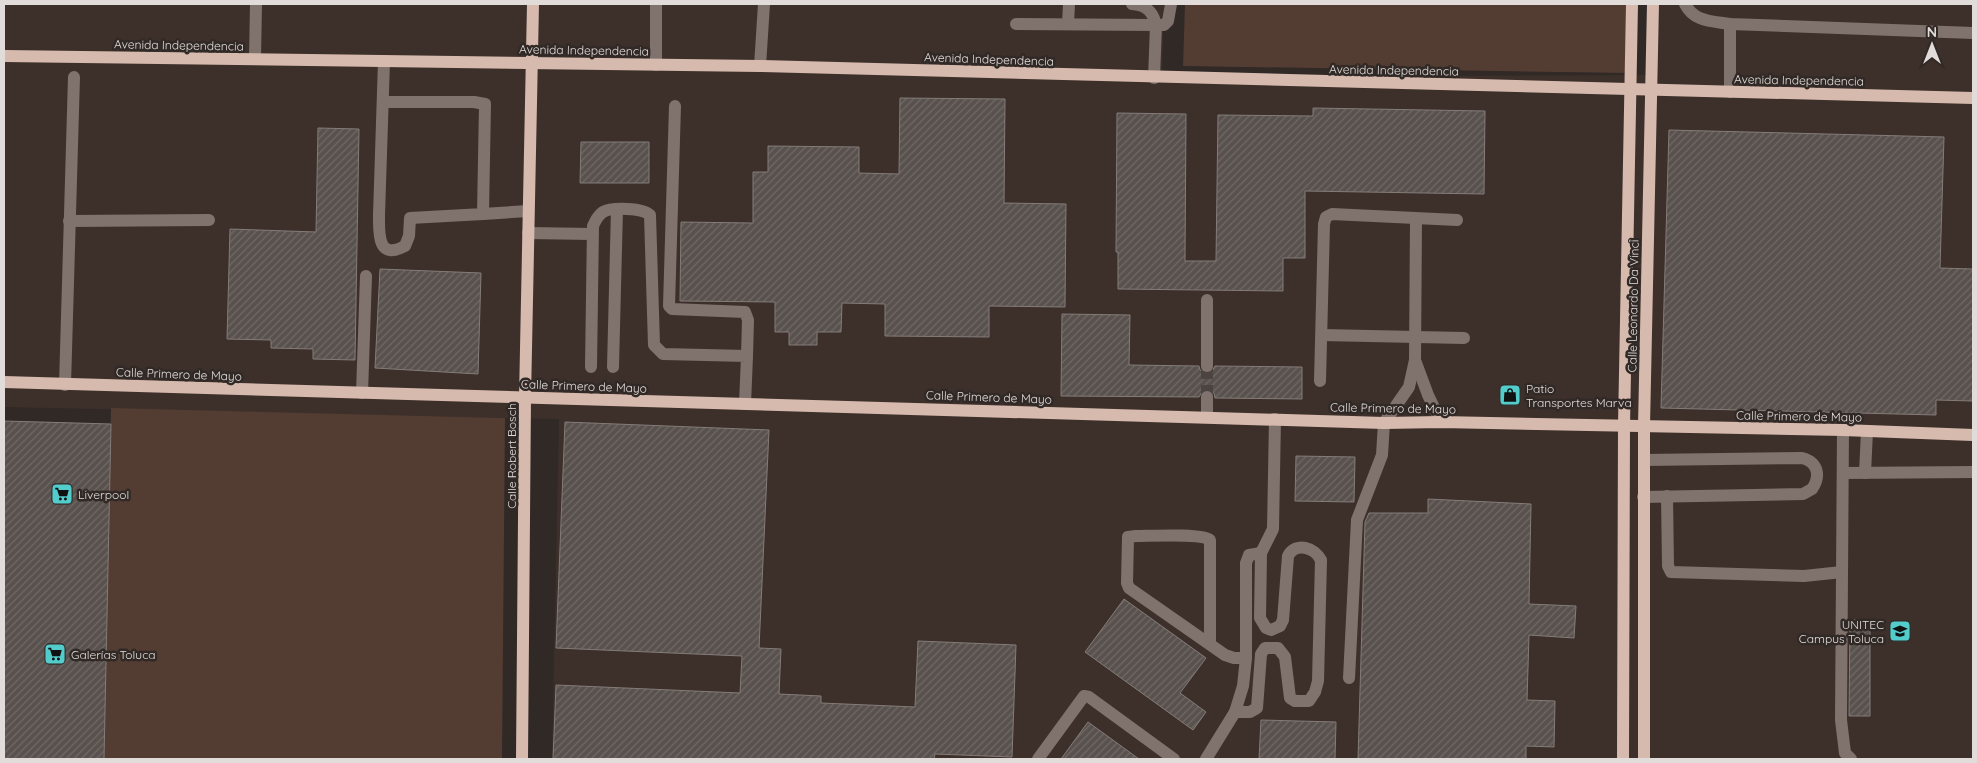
<svg xmlns="http://www.w3.org/2000/svg" width="1977" height="763" font-family="Quicksand,sans-serif">
<style>
.built{fill:#3d302b}
.grass{fill:#533c32}
.building{fill:url(#building-hatch);stroke:#847c78}
.lines{fill:none;stroke-linecap:round;stroke-linejoin:round}
.minor-tunnel{stroke:#4b4441;stroke-width:12;stroke-dasharray:12 6;stroke-linecap:butt}
.minor{stroke:#80726d;stroke-width:12}
.major{stroke:#d7baae;stroke-width:12}
.labels{text-anchor:middle;dominant-baseline:central;stroke-width:5;stroke-linejoin:round;paint-order:stroke}
.street-label{font-size:12px;fill:#e1dcda;stroke:#302926}
.poi-label{font-size:12px;fill:#e1dcda;stroke:#302926;text-anchor:start}
</style>
<defs>
<pattern id="building-hatch" width="6" height="6" patternUnits="userSpaceOnUse" patternTransform="scale(1.25)"><rect width="6" height="6" fill="#59514d"/><path d="M-1 1l2-2M0 6l6-6M5 7l2-2" fill="none" stroke="#716966"/></pattern>
</defs>
<rect width="100%" height="100%" fill="#302926"/>
<!-- built -->
<path class="built" d="M 4,4 L 1164,4 L 1162,77 L 1652,75 L 1654,4 L 1973,4 L 1973,759 L 552,759 L 559,419 L 4,407 Z"/>
<!-- grass -->
<g class="grass">
<path d="M 1185,4 L 1629,4 L 1627,73 L 1183,66 Z"/>
<path d="M 111,408 L 505,418 L 502,759 L 104,759 Z"/>
</g>
<!-- building -->
<g class="building">
<path d="M 900,98 L 1005,99 L 1004,203 L 1066,204 L 1065,307 L 989,306 L 989,337 L 885,336 L 885,304 L 842,303 L 841,332 L 817,332 L 817,345 L 789,345 L 789,332 L 775,332 L 775,302 L 680,301 L 681,222 L 753,223 L 753,172 L 768,172 L 768,146 L 859,147 L 859,173 L 899,174 Z"/>
<path d="M 1313,108 L 1485,111 L 1484,194 L 1305,191 L 1305,258 L 1283,258 L 1283,291 L 1118,289 L 1118,252 L 1116,252 L 1117,113 L 1186,114 L 1185,261 L 1216,261 L 1218,115 L 1313,116 Z"/>
<path d="M 318,128 L 359,129 L 355,360 L 313,359 L 313,349 L 271,348 L 271,340 L 227,339 L 230,229 L 316,232 Z"/>
<path d="M 1669,130 L 1944,137 L 1940,268 L 1973,269 L 1973,401 L 1936,400 L 1936,415 L 1661,408 Z"/>
<path d="M 581,142 L 649,142 L 649,183 L 580,183 Z"/>
<path d="M 380,269 L 481,273 L 478,374 L 375,368 Z"/>
<path d="M 1062,314 L 1130,315 L 1129,365 L 1199,366 L 1200,370 L 1207,374 L 1211,373 L 1215,366 L 1302,367 L 1302,399 L 1215,398 L 1214,393 L 1207,389 L 1203,390 L 1199,397 L 1061,396 Z"/>
<path d="M 4,421 L 111,424 L 104,759 L 4,759 Z"/>
<path d="M 565,422 L 769,430 L 759,648 L 781,649 L 779,694 L 821,696 L 821,703 L 915,707 L 918,641 L 1016,645 L 1012,757 L 935,754 L 934,759 L 553,759 L 556,685 L 740,693 L 742,656 L 556,648 Z"/>
<path d="M 1296,456 L 1355,457 L 1354,502 L 1295,501 Z"/>
<path d="M 1428,499 L 1531,504 L 1529,604 L 1576,606 L 1574,638 L 1529,635 L 1527,700 L 1555,701 L 1554,747 L 1526,746 L 1526,759 L 1358,759 L 1365,522 L 1369,513 L 1428,513 Z"/>
<path d="M 1124,599 L 1206,658 L 1180,693 L 1206,712 L 1193,730 L 1085,652 Z"/>
<path d="M 1850,620 L 1870,620 L 1870,716 L 1849,716 Z"/>
<path d="M 1261,720 L 1336,722 L 1335,759 L 1259,759 Z"/>
<path d="M 1088,722 L 1139,759 L 1061,759 Z"/>
</g>
<g class="lines">
<!-- minor-tunnel -->
<path class="minor-tunnel" d="M 1207,397 L 1207,366"/>
<!-- minor -->
<g class="minor">
<path d="M 656,4 L 656,65"/>
<path d="M 1132,4 C 1146,5 1153,11 1156,25 L 1164,25 L 1168,21 L 1171,4"/>
<path d="M 1685,4 C 1694,22 1712,21 1730,24 L 1973,33"/>
<path d="M 1016,24 L 1156,25 L 1154,78"/>
<path d="M 1068,24 L 1069,4"/>
<path d="M 1730,24 L 1730,92"/>
<path d="M 255,59 L 256,4"/>
<path d="M 760,66 L 764,4"/>
<path d="M 383,102 L 474,102 L 485,104 L 483,214 L 410,218 L 409,236 L 405,246 C 377,261 379,233 379,215 L 384,61"/>
<path d="M 675,106 L 669,306 L 672,309 L 745,312 L 748,320 L 747,356"/>
<path d="M 483,214 L 528,211"/>
<path d="M 69,221 L 209,220"/>
<path d="M 528,233 L 592,234"/>
<path d="M 1207,300 L 1207,366"/>
<path d="M 1322,335 L 1464,338"/>
<path d="M 1415,360 L 1428,395 L 1441,422"/>
<path d="M 591,367 L 593,226 C 596,220 597,216 603,212 C 612,207 643,208 650,215 L 654,345 L 663,354 L 747,356 L 745,404"/>
<path d="M 613,367 L 617,209"/>
<path d="M 1320,381 L 1324,224 L 1326,217 L 1332,214 L 1457,220"/>
<path d="M 65,385 L 74,77"/>
<path d="M 362,393 L 366,276"/>
<path d="M 1207,417 L 1207,397"/>
<path d="M 1843,430 L 1841,720 L 1845,753 L 1851,759"/>
<path d="M 1843,473 L 1973,472"/>
<path d="M 1865,473 L 1867,431"/>
<path d="M 1667,496 L 1668,566 L 1671,572 L 1804,576 L 1842,572"/>
<path d="M 1643,497 L 1803,494 L 1812,489 C 1821,476 1818,462 1802,458 L 1644,460"/>
<path d="M 1261,553 L 1273,529 L 1275,419"/>
<path d="M 1210,644 L 1210,540 C 1201,533 1150,536 1136,536 L 1128,537 L 1127,583 L 1129,588 L 1225,655 L 1234,658 L 1246,658 L 1246,563 L 1249,555 L 1261,553 L 1260,618 L 1266,628 L 1271,630 L 1280,626 L 1283,620 L 1288,556 C 1296,541 1315,548 1321,560 L 1318,681 L 1315,692 L 1309,701 L 1295,701 L 1290,698 L 1285,657 L 1278,648 L 1265,648 L 1261,654 L 1257,708 L 1250,712 L 1235,712"/>
<path d="M 1349,678 L 1357,520 L 1382,455 L 1384,423 L 1409,387 L 1415,360 L 1416,219"/>
<path d="M 1038,759 L 1084,696 L 1089,697 L 1174,759"/>
<path d="M 1206,759 L 1235,712 L 1243,686 L 1246,658"/>
</g>
<!-- major -->
<g class="major">
<path d="M 4,56 L 760,66 L 1973,98"/>
<path d="M 4,382 L 1384,423 L 1441,422 L 1843,430 L 1973,435"/>
<path d="M 522,759 L 525,398 L 533,4"/>
<path d="M 1623,759 L 1624,426 L 1632,4"/>
<path d="M 1644,759 L 1644,426 L 1653,4"/>
</g>
</g>
<!-- icons -->
<defs>
<g id="shop-square" transform="scale(1.125)"><rect x="-9" y="-9" width="18" height="18" rx="4" fill="#52cdcc" stroke="#302926"/><path d="M-5-2.5h2.3a2.7 3.5 0 0 1 5.4 0H5L5.5 6h-11ZM-1.5-2.5h3a1.5 2.3 0 0 0-3 0Z" fill="#111"/></g>
<g id="supermarket-square" transform="scale(1.125)"><rect x="-9" y="-9" width="18" height="18" rx="4" fill="#52cdcc" stroke="#302926"/><path d="M-6-5.5h2.5l.6 2H6L4.5 2H-2.5L-4.4-4H-6ZM-1.5 3.2a1.3 1.3 0 1 0 .1 0ZM3 3.2a1.3 1.3 0 1 0 .1 0Z" fill="#111"/></g>
<g id="university-square" transform="scale(1.125)"><rect x="-9" y="-9" width="18" height="18" rx="4" fill="#52cdcc" stroke="#302926"/><path d="M0-5L7-2L0 1L-7-2ZM-4 1L0 2.5L4 1V4Q0 6-4 4Z" fill="#111"/></g>
</defs>
<g fill-rule="evenodd">
<use href="#shop-square" x="1510" y="395"/>
<use href="#supermarket-square" x="62" y="494"/>
<use href="#university-square" x="1900" y="631"/>
<use href="#supermarket-square" x="55" y="654"/>
</g>
<g class="labels">
<!-- street labels -->
<g class="street-label">
<text transform="translate(179 45) rotate(1)">Avenida Independencia</text>
<text transform="translate(584 50) rotate(1)">Avenida Independencia</text>
<text transform="translate(989 59) rotate(2)">Avenida Independencia</text>
<text transform="translate(1394 70) rotate(1)">Avenida Independencia</text>
<text transform="translate(1799 80) rotate(1)">Avenida Independencia</text>
<text transform="translate(1633 306) rotate(-89)">Calle Leonardo Da Vinci</text>
<text transform="translate(179 374) rotate(2)">Calle Primero de Mayo</text>
<text transform="translate(584 386) rotate(2)">Calle Primero de Mayo</text>
<text transform="translate(989 397) rotate(2)">Calle Primero de Mayo</text>
<text transform="translate(1393 408) rotate(1)">Calle Primero de Mayo</text>
<text transform="translate(1799 416) rotate(1)">Calle Primero de Mayo</text>
<text transform="translate(511 456) rotate(-90)">Calle Robert Bosch</text>
</g>
<!-- poi labels -->
<g class="poi-label">
<text x="1526" y="388">Patio<tspan x="1526" dy="14">Transportes Marva</tspan></text>
<text x="78" y="494">Liverpool</text>
<text x="1884" y="624" text-anchor="end">UNITEC<tspan x="1884" dy="14">Campus Toluca</tspan></text>
<text x="71" y="654">Galerías Toluca</text>
</g>
</g>
<!-- border -->
<rect width="1977" height="763" fill="none" stroke="#e1dcda" stroke-width="10"/>
<!-- north arrow -->
<g transform="translate(1932 45)" stroke="#302926" stroke-width="4" paint-order="stroke">
<path d="M0-4L9 19L0 12L-9 19Z" fill="#e1dcda"/>
<text y="-8" font-size="14" font-weight="bold" text-anchor="middle" fill="#e1dcda">N</text>
</g>
</svg>
